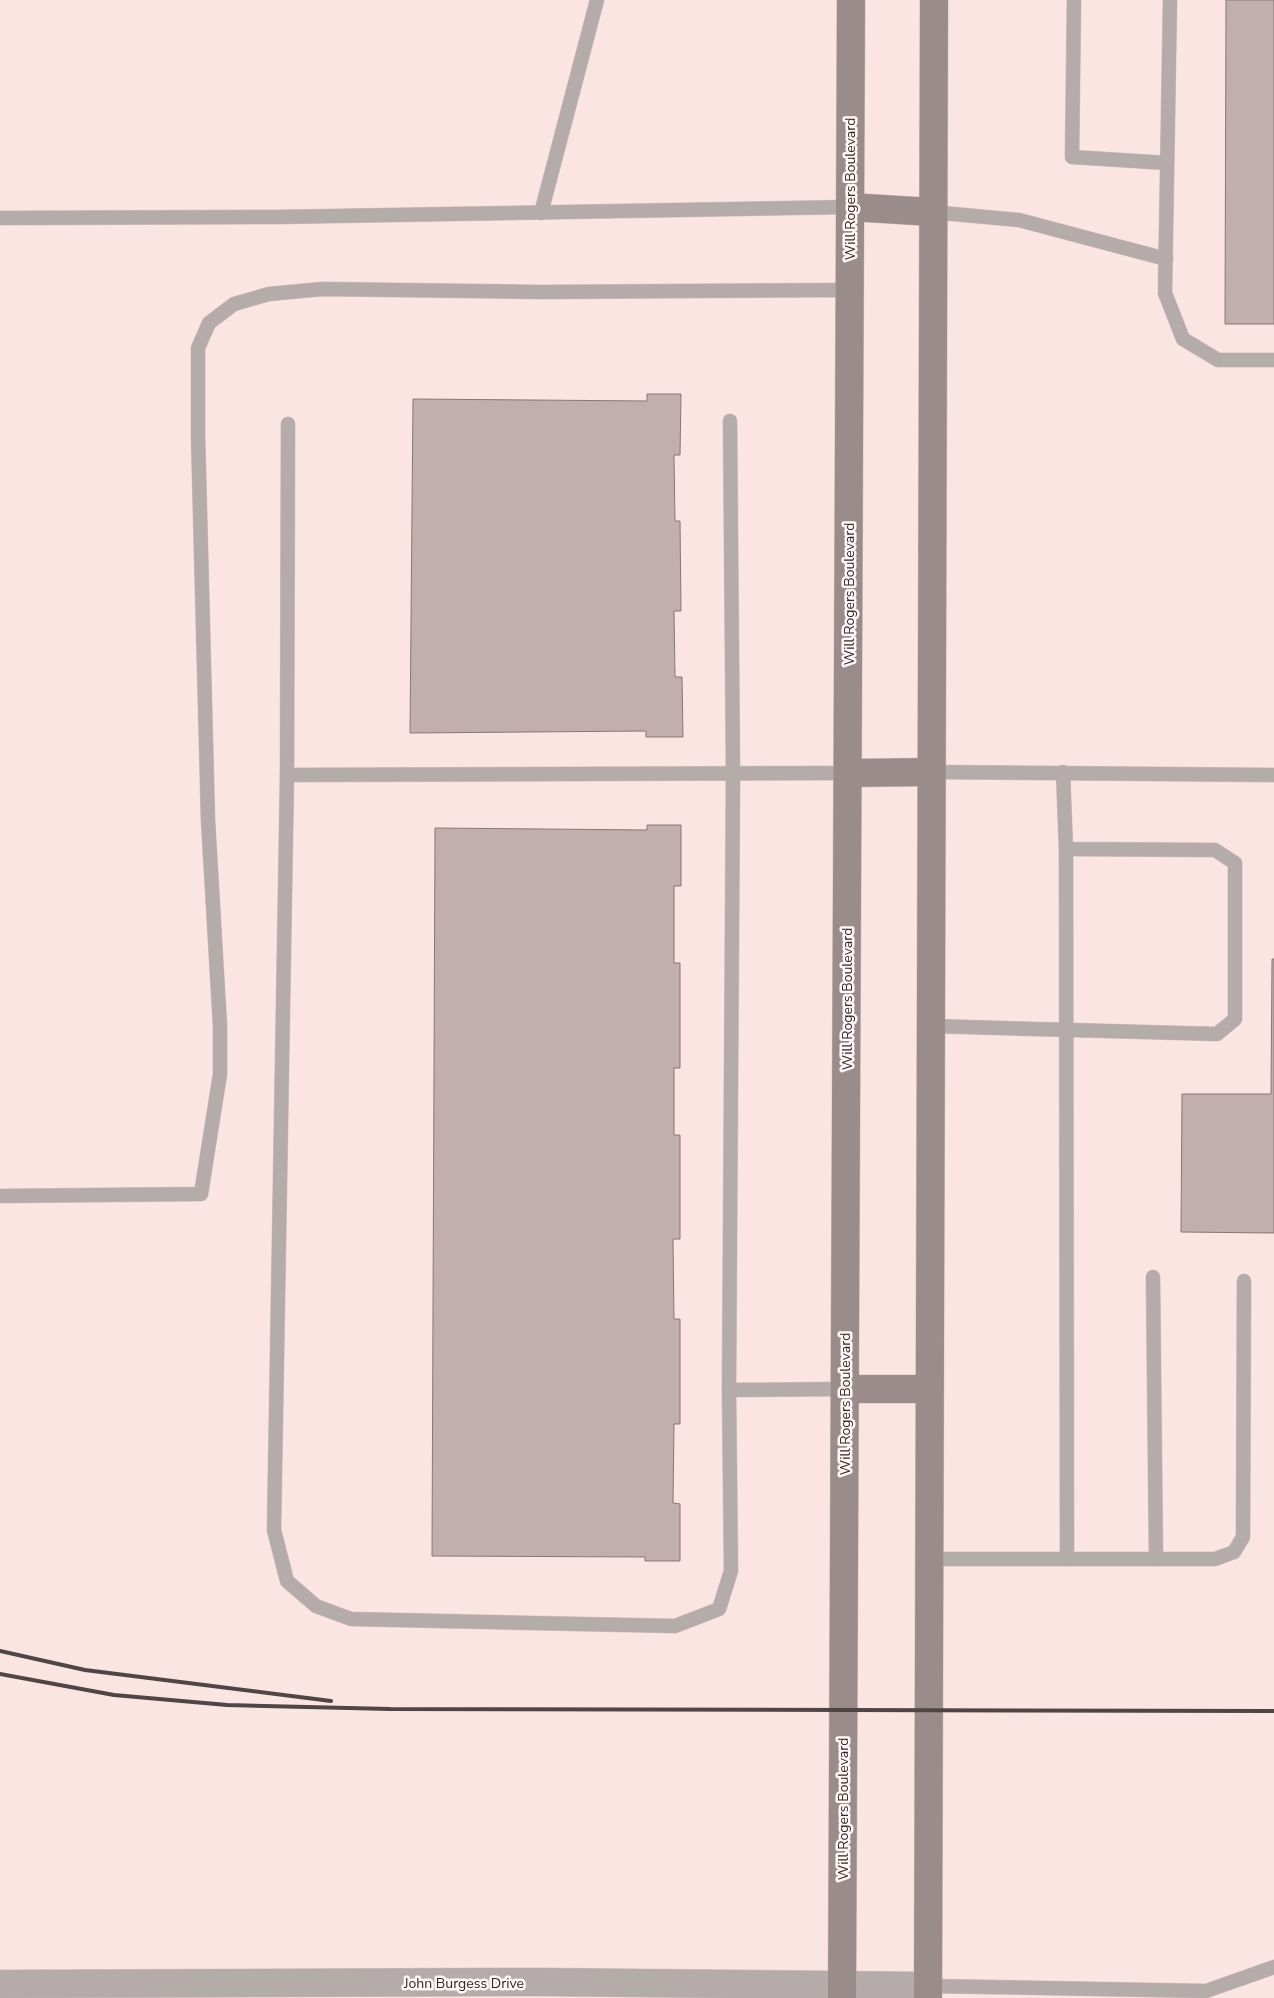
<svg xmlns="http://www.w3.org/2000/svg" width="1274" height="1998" font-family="'Nunito Sans',sans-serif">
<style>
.building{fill:#c2aeac;stroke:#897775}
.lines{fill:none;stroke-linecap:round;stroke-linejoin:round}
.lane-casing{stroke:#d6c3c1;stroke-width:15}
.street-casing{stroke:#d6c3c1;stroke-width:29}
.secondary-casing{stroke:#d6c3c1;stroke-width:29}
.lane{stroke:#b4abaa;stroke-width:14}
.street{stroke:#b4abaa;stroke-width:28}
.secondary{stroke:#998c8a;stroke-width:28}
.rail{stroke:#4f4544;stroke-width:4}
.labels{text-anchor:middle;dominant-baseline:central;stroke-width:5;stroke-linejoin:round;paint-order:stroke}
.street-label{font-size:14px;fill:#302827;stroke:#fff6f5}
</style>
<rect width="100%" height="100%" fill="#fae5e3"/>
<!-- building -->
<g class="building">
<path d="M 1226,0 L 1274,0 L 1274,324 L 1225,324 Z"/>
<path d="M 647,394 L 681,394 L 680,455 L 674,455 L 675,521 L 680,521 L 681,611 L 674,611 L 675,677 L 682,677 L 683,737 L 646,737 L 646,731 L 410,733 L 413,399 L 647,401 Z"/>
<path d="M 647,825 L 681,825 L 681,886 L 674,886 L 674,963 L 680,963 L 680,1068 L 674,1068 L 674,1135 L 680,1135 L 680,1239 L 673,1239 L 674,1319 L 680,1319 L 680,1424 L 674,1424 L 673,1503 L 680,1504 L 680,1561 L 645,1561 L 645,1557 L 432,1556 L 435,828 L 647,830 Z"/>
<path d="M 1272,959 L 1274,959 L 1274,1233 L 1181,1232 L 1182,1094 L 1271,1094 Z"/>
</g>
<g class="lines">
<!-- lane casing -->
<g class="lane-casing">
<g id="lane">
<path d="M 1074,0 L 1072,157 L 1167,163"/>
<path d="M 1170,0 L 1165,293 L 1183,339 L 1218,360 L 1274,360"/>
<path d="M 932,212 L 1019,220 L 1166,259"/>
<path d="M 541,213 L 597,0"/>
<path d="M 0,218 L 275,217 L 850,207"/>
<path d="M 288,424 L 287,775 L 274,1530 L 287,1581 L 316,1606 L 351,1619 L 675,1626 L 719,1609 L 731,1571 L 729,1390 L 733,773 L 730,421"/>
<path d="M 931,772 L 1274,775"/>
<path d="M 287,775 L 848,773"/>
<path d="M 1066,849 L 1067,1559"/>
<path d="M 930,1026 L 1217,1034 L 1235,1019 L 1235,863 L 1215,850 L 1066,849 L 1063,772"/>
<path d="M 0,1196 L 201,1194 L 220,1074 L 220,1026 L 208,820 L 198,435 L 198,348 L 209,323 L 234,304 L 269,294 L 322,289 L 540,292 L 850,290"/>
<path d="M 729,1390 L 845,1389"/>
<path d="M 928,1559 L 1156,1559 L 1153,1277"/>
<path d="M 1156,1559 L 1215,1559 L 1234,1552 L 1243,1537 L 1244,1281"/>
<path d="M 928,1986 L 1206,1991 L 1274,1967"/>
</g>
</g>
<!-- street casing -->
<g class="street-casing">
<path id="street" d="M 0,1984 L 540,1982 L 928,1986"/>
</g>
<!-- secondary casing -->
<g class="secondary-casing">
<g id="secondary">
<path d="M 850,207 L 932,212"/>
<path d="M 848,773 L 931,772"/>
<path d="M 845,1389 L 929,1389"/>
<path d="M 842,1998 L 851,0"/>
<path d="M 928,1998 L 934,0"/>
</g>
</g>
<!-- lane -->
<use href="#lane" class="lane"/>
<!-- street -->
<use href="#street" class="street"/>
<!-- secondary -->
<use href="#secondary" class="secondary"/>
<!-- rail -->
<g class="rail">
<path d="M 0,1651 L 85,1670 L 331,1701"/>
<path d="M 0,1674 L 114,1695 L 227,1705 L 390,1709 L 1274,1711"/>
</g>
</g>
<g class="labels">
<!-- street labels -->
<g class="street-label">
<text transform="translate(850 189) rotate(-90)">Will Rogers Boulevard</text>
<text transform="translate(849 594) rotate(-90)">Will Rogers Boulevard</text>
<text transform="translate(847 999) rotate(-90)">Will Rogers Boulevard</text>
<text transform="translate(845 1404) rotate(-90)">Will Rogers Boulevard</text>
<text transform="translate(843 1809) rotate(-90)">Will Rogers Boulevard</text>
<text x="464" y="1983">John Burgess Drive</text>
</g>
</g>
</svg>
